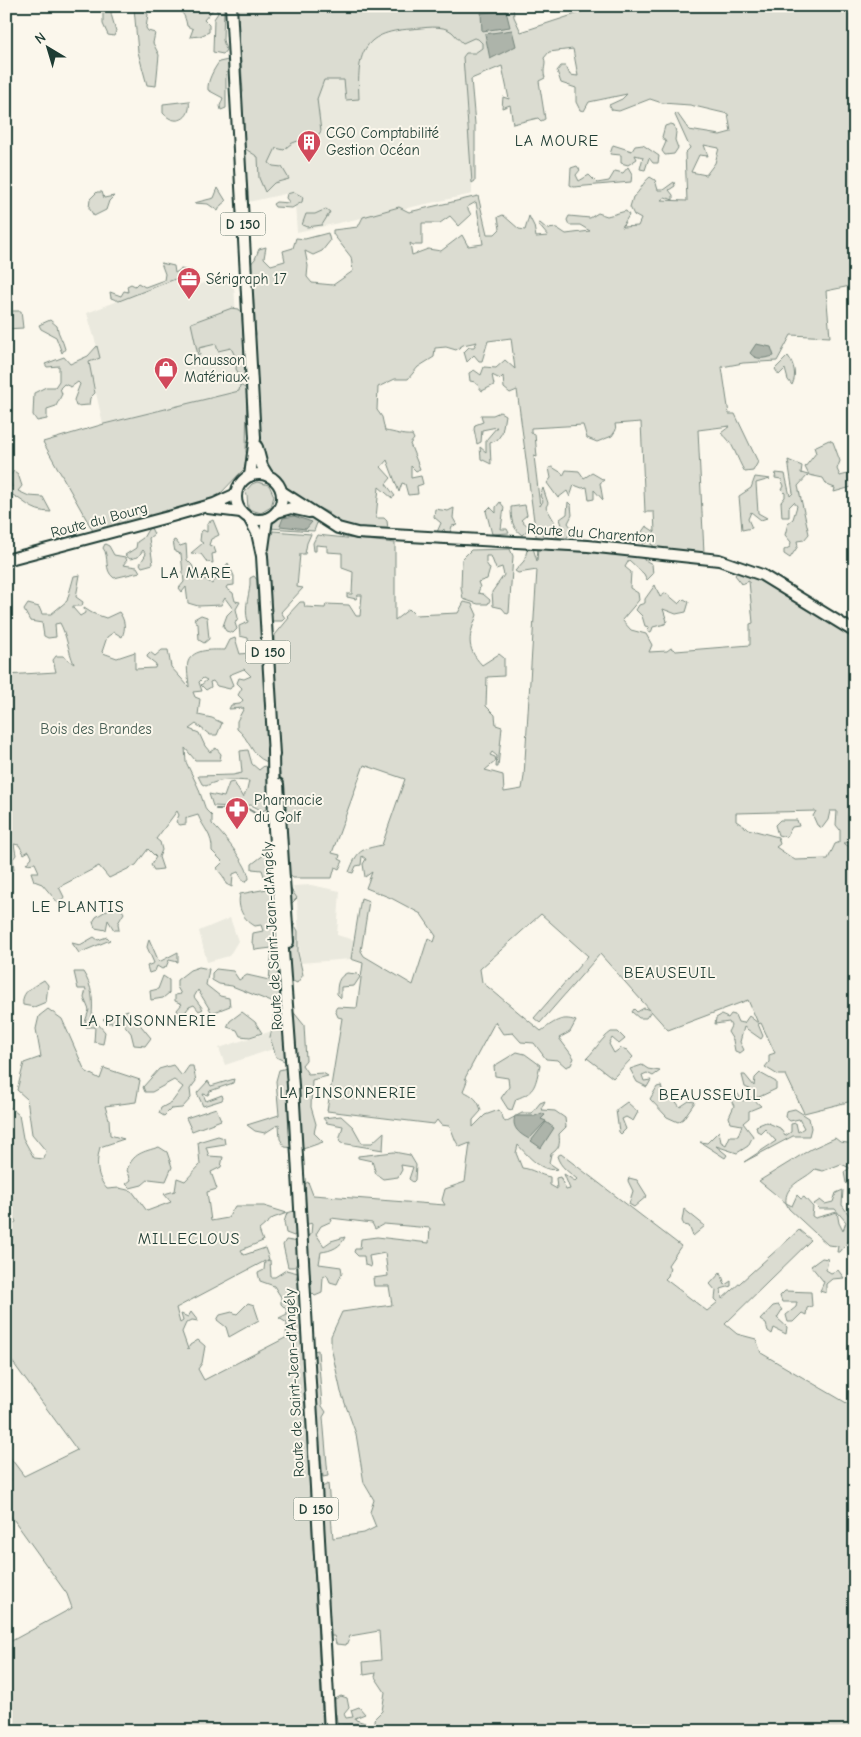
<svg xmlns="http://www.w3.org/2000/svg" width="861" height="1737" font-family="'Comic Neue',sans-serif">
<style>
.built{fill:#eae9de}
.green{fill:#dbdcd1;stroke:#7d8c82;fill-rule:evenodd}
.water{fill:#adb4aa;stroke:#74847b}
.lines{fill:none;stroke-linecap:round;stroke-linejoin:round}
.stream{stroke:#74847b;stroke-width:2}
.secondary-casing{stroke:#1f3d34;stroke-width:14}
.primary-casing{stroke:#1f3d34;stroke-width:14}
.secondary{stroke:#fbf7ec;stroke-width:10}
.primary{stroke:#fbf7ec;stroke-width:10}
.labels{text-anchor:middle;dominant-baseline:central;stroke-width:4;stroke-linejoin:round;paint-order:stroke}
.shield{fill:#fbf7ec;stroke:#61756b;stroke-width:1}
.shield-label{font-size:14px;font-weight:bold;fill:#1f3d34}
.poi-label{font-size:15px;fill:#1f3d34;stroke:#fbf7ec;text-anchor:start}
.street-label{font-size:15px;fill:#1f3d34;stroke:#fbf7ec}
.park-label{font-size:15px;fill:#455d53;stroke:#fbf7ec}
.neighbourhood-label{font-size:16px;letter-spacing:1px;fill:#1f3d34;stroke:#fbf7ec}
</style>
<rect width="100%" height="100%" fill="#fbf7ec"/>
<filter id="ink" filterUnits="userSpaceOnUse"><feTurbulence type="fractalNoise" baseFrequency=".02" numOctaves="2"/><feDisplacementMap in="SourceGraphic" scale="10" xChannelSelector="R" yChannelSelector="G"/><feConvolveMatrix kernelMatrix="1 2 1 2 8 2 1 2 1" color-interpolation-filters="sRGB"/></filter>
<g filter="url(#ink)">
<!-- built -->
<g class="built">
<path d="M 507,10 L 502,65 L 471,79 L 472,194 L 297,232 L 294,192 L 248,202 L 244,148 L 258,157 L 274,150 L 287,139 L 321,131 L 317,99 L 320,90 L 324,80 L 344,80 L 340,22 Z"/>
<path d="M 193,272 L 198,285 L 233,273 L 239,356 L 240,391 L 103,424 L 88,358 L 99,354 L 87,313 Z"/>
<path d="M 311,885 L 340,891 L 337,935 L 354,940 L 351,959 L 300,963 L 297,898 L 294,893 L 293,886 Z"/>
<path d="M 230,918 L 238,941 L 229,956 L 207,962 L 199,931 Z"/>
<path d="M 272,1031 L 270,1037 L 273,1049 L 225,1065 L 219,1048 Z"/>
</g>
<!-- green -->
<g class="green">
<path d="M 170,6 L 224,6 L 223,40 L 226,50 L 223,54 L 213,52 L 214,19 L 218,13 L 215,7 L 204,20 L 209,25 L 209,32 L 200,36 L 190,37 L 193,29 L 187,26 C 185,14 182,10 170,6 Z"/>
<path d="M 237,6 L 513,6 L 514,17 L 521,32 L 600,6 L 855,6 L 855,285 L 826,291 L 830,337 L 791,335 L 777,361 L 743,363 L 722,367 L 729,414 L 735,414 C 743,430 750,446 758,462 L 753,471 L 745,472 C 736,458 734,442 721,433 L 730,426 L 698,430 L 704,553 L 655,547 L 648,542 L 642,544 L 637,539 L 646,526 L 655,532 L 654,512 L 645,512 L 641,422 L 615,424 L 616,430 L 612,436 L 597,442 L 587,438 L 583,425 L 531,428 L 531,433 L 535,434 L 537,457 L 534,456 L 540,506 L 543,501 L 540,496 L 543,488 L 548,503 L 546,507 L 557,526 L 563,528 L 560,519 L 567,514 L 568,502 L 571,505 L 572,515 L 568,523 L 573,530 L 565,540 L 546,532 L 542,526 L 543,538 L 536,536 L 517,390 L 510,393 L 504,388 L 503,376 L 500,379 L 492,375 L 494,385 L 482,391 L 475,382 L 470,381 L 469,373 L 474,370 L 481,375 L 484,367 L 496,368 L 505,360 L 515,369 L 511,338 L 488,341 L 482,361 L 479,361 L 474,355 L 467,362 L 464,352 L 469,347 L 474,347 L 477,342 L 463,345 L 456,350 L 446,347 L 435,348 L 434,357 L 418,367 L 408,379 L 395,379 L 378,387 L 377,410 L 382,417 L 385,431 C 395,432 402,436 412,435 L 414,439 L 410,444 L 420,469 L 416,471 L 411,466 L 411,478 L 421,476 L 423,484 L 417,486 L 418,494 L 408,495 L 405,484 L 402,483 L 399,492 L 387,460 L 381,467 L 391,478 L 386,484 L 395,496 L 392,498 L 379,487 L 376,518 L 384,518 L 387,521 L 388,529 C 376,534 343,525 331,519 L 329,513 L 317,507 L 312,508 L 284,488 L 268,471 L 262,457 L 258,423 L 257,364 C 251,356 250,344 256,335 L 249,266 L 255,259 L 259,249 L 266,247 L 264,258 L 271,265 L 285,261 L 283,251 L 293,248 L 296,238 L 305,239 L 328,233 L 330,241 L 322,251 L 313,255 L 305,251 L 308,266 L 307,277 L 312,283 L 333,285 L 353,271 L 351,257 L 333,234 L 333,230 L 358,227 L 363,217 L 399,207 L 409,212 L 478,196 L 487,234 L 495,234 L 500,229 L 498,217 L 503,215 L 519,229 L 525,230 L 529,216 L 534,226 L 536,237 L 548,236 L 538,224 L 540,223 L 547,229 L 557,228 L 566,234 L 590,231 L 580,225 L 569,225 L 567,220 L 569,216 L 590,218 L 598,213 L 607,216 L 626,211 L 629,215 L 622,227 L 638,226 L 641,219 L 634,215 L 630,207 L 633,197 C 641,191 642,183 650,177 L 655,180 L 658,190 L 663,190 L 674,182 L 675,186 L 669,190 L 673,195 L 673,200 L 665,197 L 661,200 L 687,201 L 685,153 L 690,148 L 675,115 L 677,113 L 689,130 L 720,135 L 731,132 L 728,114 L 690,105 L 662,103 L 650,99 L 619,111 L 612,110 L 609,105 L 622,99 L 627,94 L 589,102 L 584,111 L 580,110 L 576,102 L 576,88 L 561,83 L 557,71 L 561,66 L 566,66 L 570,75 L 578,76 L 573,49 L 549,52 L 544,58 C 547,65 542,69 545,78 L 539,81 L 545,119 L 541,121 L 538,118 L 513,124 L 510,105 L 502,108 L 503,97 L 509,99 L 502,66 L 471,79 L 475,124 L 475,181 L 472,183 L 463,57 L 466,53 L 475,53 L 482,48 L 482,43 L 478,39 L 474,38 L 463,43 C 459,40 456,36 452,32 C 442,24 424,28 411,29 C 361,32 357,55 359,99 L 346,100 L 344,80 L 324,80 L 317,99 L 321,131 C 314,143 306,138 295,142 C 291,143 287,147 284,150 L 276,148 L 269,163 L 273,166 L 282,167 L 289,179 L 274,183 L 265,192 L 259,178 L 258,157 L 244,148 L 242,106 L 240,97 L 243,92 ZM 704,145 L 719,148 L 715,163 L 706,175 L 691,172 L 699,155 L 708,156 ZM 476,202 L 483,244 L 468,246 L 462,235 L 441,251 L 428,249 L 412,255 L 410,243 L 413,245 L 422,245 L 422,223 L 440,223 L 450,216 L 459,226 L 471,215 L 467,207 Z"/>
<path d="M 137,7 L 148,14 L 146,28 L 148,31 L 155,33 L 153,43 L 159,55 L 156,86 L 147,85 L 138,52 L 134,8 Z"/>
<path d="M 109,8 L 112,10 L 111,14 L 116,31 L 114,36 L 108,35 L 103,24 L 103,9 Z"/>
<path d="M 228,60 L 230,65 L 226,75 L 226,108 L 221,110 L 220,106 L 223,98 L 208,90 C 207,81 214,69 219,62 Z"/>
<path d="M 189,101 C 192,119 175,127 163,113 L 163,104 Z"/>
<path d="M 671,124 L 674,125 L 676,132 L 675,140 L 678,148 L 674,154 L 665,155 L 662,151 L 666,142 L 662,137 L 665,126 Z"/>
<path d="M 613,145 L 632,151 L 635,146 L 643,145 L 659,156 L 658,163 L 653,163 L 649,158 L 645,170 L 640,169 L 643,157 L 635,155 L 637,159 L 628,165 L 621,163 L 621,155 L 610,154 Z"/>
<path d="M 577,166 L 580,170 L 576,175 L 579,181 L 589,175 L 597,183 L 609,181 L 615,171 L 623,173 L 628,167 L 632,174 L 631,182 L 574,187 L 570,185 L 571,168 Z"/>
<path d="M 218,188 L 226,201 L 221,205 L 218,211 L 208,204 L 194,203 L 214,198 Z"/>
<path d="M 97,192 L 102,192 L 104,198 L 114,196 L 109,201 L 106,210 L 94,216 L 89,208 L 90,199 Z"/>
<path d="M 294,192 L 303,197 L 302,202 L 292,208 L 275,207 L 273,204 L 276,202 L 290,203 L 286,198 L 287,194 Z"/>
<path d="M 326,209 L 330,212 L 322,225 L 307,227 L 302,225 L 306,214 L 315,214 Z"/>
<path d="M 161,263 L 174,266 L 175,273 L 181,269 L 193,272 L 119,301 L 111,298 L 110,292 L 121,296 L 124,291 L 128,292 L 127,286 L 131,284 L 135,286 L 138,283 L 145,287 L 164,280 L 165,274 Z"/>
<path d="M 232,308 L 239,309 L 242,314 L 243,336 L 248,345 L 245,354 L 244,380 L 240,380 L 239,374 L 236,369 L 237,360 L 231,348 L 218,351 L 216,344 L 199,348 L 200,355 L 198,355 L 191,323 Z"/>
<path d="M 6,311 L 21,311 L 23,328 L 6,329 Z"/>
<path d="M 50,320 L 57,326 C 58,335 63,340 65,349 L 62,353 L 56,337 L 41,329 L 39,325 Z"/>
<path d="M 97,346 L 100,358 L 89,362 L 95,393 L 90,398 L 89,405 L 76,406 L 74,400 L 80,384 L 78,382 L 71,387 L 64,384 L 60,388 L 62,394 L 56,406 L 47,409 L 47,419 L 37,421 L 33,415 L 34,393 L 46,387 L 55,387 L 59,381 L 59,366 L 47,367 L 45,364 L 64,357 L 70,364 L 88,356 Z"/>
<path d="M 788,356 C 794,364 797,376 792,385 L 788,380 L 785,369 L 779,375 L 775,369 Z"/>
<path d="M 240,385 L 247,389 L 246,452 L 248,457 L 244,469 L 219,495 L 219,498 L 169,513 L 167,510 L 160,512 L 161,515 L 95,533 L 93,531 L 43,442 L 104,424 L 239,391 Z"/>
<path d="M 500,412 L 505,415 L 502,433 L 497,440 L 490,443 L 491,464 L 481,459 L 480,447 L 486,452 L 486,440 L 497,427 L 482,430 L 481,442 L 477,444 L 474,429 L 475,425 L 483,422 L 481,415 L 493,415 Z"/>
<path d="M 829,440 L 833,442 L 840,461 L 837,469 L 840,476 L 855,472 L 855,486 L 834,492 L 835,488 L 827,485 L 823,478 L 809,475 L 805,467 L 816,453 L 814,447 Z"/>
<path d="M 788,460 L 802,466 L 801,473 L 808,475 L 798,486 L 809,534 L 804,540 L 797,541 L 798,546 L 790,558 L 784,554 L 784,550 L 790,547 L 791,542 L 785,535 L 788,523 L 793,519 L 797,506 L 794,502 L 789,507 L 789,517 L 782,517 L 781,502 L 785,497 L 785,493 L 782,490 L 784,486 L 781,479 L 775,478 L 776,473 L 785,474 L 790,496 L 793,493 Z"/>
<path d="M 552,467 L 562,473 L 563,476 L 566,470 L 579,471 L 584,478 L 592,473 L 604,480 L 600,483 L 603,500 L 594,490 L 594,499 L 589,500 L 587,487 L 582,488 L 574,485 L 570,497 L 567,491 L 558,498 L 547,483 L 551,478 L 549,468 Z"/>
<path d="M 14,471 L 18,474 L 22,486 L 18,491 L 29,496 L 43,497 L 51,512 C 29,512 25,499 6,492 L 6,483 L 12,487 L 9,477 Z"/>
<path d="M 755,477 L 770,479 L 756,483 L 758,513 L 767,518 L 761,520 L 751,512 L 748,519 L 752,528 L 742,530 L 739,496 L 751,488 Z"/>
<path d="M 257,482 L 269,485 L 274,496 L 271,507 L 261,513 L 248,509 L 247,495 L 245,492 L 252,484 Z"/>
<path d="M 500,502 L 504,507 L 501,529 L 507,529 L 509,533 L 492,534 L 486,511 L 490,507 L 496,513 L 496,507 Z"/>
<path d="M 525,505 L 527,515 L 521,520 L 530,528 L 522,535 C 512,528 511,519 511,507 Z"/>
<path d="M 454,508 L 453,518 L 457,525 L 452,526 L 450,533 L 445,533 L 444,529 L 438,535 L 437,532 L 441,523 L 434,517 L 435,509 L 448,511 Z"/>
<path d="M 288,511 L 315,519 L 317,523 L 314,531 L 269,528 C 273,519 279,514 288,511 Z"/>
<path d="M 213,520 L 219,535 L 211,539 L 209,545 L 214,547 L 216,553 L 212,554 L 213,563 L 207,562 L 201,554 L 191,553 L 203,543 L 200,541 L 201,532 L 203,530 L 207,532 L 207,523 Z"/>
<path d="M 150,526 L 154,534 L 149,538 L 153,564 L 142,567 L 140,564 L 146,554 L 143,550 L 138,557 L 130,559 L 125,555 L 136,548 L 137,542 L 143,538 Z"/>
<path d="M 273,531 L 311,534 L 307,543 L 305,554 L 300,554 L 297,587 L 303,588 L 281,612 L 285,618 L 282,621 L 272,621 L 268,617 L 266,650 L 261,653 L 261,660 L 275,685 L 275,635 L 289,618 L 287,616 L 300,602 L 304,602 L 305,607 L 325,608 L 326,604 L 349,605 L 356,616 L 360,616 L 362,595 L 358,595 L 356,599 L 347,597 L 347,594 L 352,594 L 353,572 L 342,568 L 342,553 L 327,552 L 327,546 L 316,545 L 316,551 L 314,551 L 313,543 L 317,535 L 395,543 L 395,620 L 409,609 L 415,615 L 458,613 L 464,602 L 472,604 L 477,615 C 469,636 465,647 482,665 L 499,654 L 504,658 L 504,676 L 487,677 L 486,706 L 495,715 L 496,725 L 502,727 L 498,767 L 496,767 L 497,756 L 492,752 L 490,755 L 495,757 L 496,761 L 485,770 L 503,775 L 504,792 L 522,789 L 524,776 L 537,570 L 518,573 L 515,571 L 524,561 L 528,547 L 533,548 L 537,561 L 538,547 L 638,556 L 652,564 L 653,574 L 647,580 L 644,574 L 629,560 L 625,567 L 631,572 L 630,588 L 638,593 L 639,600 L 622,620 L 631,630 L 646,634 L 652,645 L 649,652 L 667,651 L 671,648 L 676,651 L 750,645 L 750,624 L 753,623 L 749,581 L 742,584 L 735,575 L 737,572 L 748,572 L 855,632 L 855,842 L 843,843 L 855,850 L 855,1107 L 852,1101 L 804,1113 L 786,1075 L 778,1075 L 765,1067 L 769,1062 L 769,1055 L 775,1053 L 761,1023 L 758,1024 L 763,1036 L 761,1039 L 744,1027 L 740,1042 L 744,1050 L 740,1053 L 735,1051 L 733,1040 L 728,1032 L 731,1026 L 729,1022 L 715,1024 L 716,1018 L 721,1015 L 728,1018 L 731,1014 L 735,1015 L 738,1022 L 744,1023 L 749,1016 L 758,1023 L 748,1000 L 668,1030 L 651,1011 L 646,1018 L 639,1018 L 632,1012 L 634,1009 L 637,1012 L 644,1008 L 650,1010 L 600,954 L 540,1023 L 534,1018 L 588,956 L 541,914 L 480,969 L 482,982 L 541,1031 C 553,1023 561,1015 576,1021 L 570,1032 L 559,1038 L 574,1058 L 571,1065 L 566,1067 L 558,1060 L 546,1059 L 534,1043 L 521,1042 L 513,1033 L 503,1034 L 495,1022 L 465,1078 L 467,1081 L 463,1091 C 472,1095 479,1100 481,1111 L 473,1120 L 473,1127 L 485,1115 L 499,1110 L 505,1122 L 522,1113 L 532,1113 L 540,1103 L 545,1101 L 541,1109 L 542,1110 L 555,1111 L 565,1118 L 566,1127 L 559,1134 C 560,1144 560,1148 551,1154 L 549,1163 L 558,1169 C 542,1173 528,1156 518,1145 L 516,1153 L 522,1168 C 533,1169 539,1175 550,1177 L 550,1185 L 557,1189 L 556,1178 L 560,1177 L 566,1190 L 570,1189 L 564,1174 L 575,1181 L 577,1179 C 569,1172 560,1167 557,1156 L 561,1154 L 681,1246 L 668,1265 L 670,1268 L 668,1276 L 665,1279 L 707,1311 L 718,1302 L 715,1299 L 716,1291 L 710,1284 L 721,1272 L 725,1285 L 731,1281 L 731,1286 L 721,1289 L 722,1299 L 799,1230 L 811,1240 L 725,1324 L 737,1334 L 756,1339 L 761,1353 L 855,1408 L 855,1731 L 376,1731 L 374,1719 L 382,1711 L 385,1692 L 375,1677 L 376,1673 L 364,1675 L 363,1662 L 381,1660 L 379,1631 L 350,1636 L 346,1645 L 336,1644 L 334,1636 L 330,1636 L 322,1487 L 328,1484 L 333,1538 L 364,1533 L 376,1527 L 370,1512 L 374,1500 L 364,1483 L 356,1434 L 341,1392 L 331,1347 L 331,1336 L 342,1312 L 392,1305 L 389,1286 L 374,1286 L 373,1278 L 388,1276 L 385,1253 L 369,1256 L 371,1267 L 365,1265 L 364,1256 L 358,1256 L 354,1252 L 355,1249 L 360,1249 L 361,1239 L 377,1237 L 429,1243 L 430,1228 L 384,1224 L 375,1229 L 372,1223 L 331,1218 L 332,1221 L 321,1226 L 316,1234 L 324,1246 L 331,1241 L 345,1237 C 341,1247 331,1251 321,1252 L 319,1264 L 341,1267 L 342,1273 L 337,1284 L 330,1282 L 327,1275 L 323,1277 L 322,1293 L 315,1296 L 305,1286 L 312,1280 L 305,1273 L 304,1238 L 311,1234 L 312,1223 L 301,1226 L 294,1236 L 286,1233 L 284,1222 L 287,1213 L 273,1218 L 259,1230 L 263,1241 L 241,1250 L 244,1255 L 265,1248 L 269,1259 L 266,1261 L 270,1260 L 271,1277 L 275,1277 L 286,1270 L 298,1273 L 296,1279 L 302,1284 L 302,1345 L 323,1731 L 6,1731 L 6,1644 L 72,1608 L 67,1594 L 6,1509 L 6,1484 L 11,1481 L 6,1452 L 24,1476 L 77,1450 L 6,1353 L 6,1228 L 16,1222 L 13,1215 L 6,1206 L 6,1104 L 19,1115 L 23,1138 L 34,1158 L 44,1159 L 46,1151 L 32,1134 L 27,1099 L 17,1090 L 24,1063 L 41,1057 L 36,1029 L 39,1016 L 48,1009 L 62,1019 L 85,1071 L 100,1079 L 104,1068 L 140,1080 L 136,1102 L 105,1106 L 109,1119 L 110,1135 L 124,1139 L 100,1147 C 96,1163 96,1176 107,1189 L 119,1188 L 132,1191 L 147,1211 L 171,1202 L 164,1194 L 175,1191 L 177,1178 L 185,1181 L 200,1165 L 198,1142 L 218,1136 L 224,1138 L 225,1144 L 206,1147 L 209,1156 L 223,1157 L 221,1167 L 211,1172 L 217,1189 L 207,1192 L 211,1221 L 228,1218 L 235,1206 L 264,1206 L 287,1213 L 294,1211 L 298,1188 L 308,1182 L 313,1195 L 445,1205 L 442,1200 L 445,1189 L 465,1182 L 470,1143 L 460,1147 C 454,1141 454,1133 449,1126 L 441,1125 L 437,1120 L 434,1124 L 327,1111 L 342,1018 L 338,1017 L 335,1010 L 337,1007 L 357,1008 L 363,963 L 351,959 L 361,898 L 369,901 L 361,951 L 364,956 L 413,985 L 428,938 L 434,942 L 436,936 L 421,914 L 391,898 L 366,888 L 372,872 L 365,877 L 363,864 L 366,859 L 362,856 L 361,865 L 356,866 L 353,873 L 349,872 C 358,850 359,850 382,845 L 405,779 L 364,765 L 332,853 L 340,855 L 339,859 L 343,861 L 339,869 L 335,867 L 332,878 L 293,878 L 287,873 L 280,872 L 272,880 L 265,879 L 262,870 L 252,869 L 252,864 L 265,854 L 280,855 L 275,794 L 281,779 L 277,759 L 270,757 L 267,762 C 250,755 250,739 237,729 L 237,721 L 244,708 L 229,709 L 231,705 L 240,704 L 243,700 L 238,695 L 242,688 L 237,683 L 239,678 L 244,679 L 251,676 L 244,669 L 229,675 L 233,685 L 230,689 L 217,686 L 213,681 L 210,682 L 211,687 L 206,690 L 201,685 L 207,680 L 203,678 L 199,682 L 202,691 L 193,692 L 195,697 L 200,699 L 198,715 L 212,718 L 222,723 L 217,735 L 210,735 L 196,724 L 189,729 L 199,733 L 205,746 L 210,752 L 216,748 L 221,754 L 220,760 L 195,760 L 185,748 L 186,762 L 198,787 L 206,810 L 212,816 L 212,824 C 222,833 249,866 249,879 L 244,882 L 238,872 L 233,874 L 232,887 L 226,884 C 225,876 220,874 217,868 L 223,862 L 212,851 C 213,835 203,828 198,815 L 188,818 L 186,817 L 186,824 L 180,825 L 176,822 L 179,815 L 177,811 L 156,839 L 160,842 L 162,850 L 159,857 L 163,869 L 154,870 L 151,865 L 156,857 L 148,849 L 136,865 L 109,878 L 99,866 L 59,887 L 64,897 L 59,904 L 42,884 L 34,881 L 31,872 L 39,872 L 35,863 L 26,864 L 32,857 L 29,851 L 24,854 L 19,845 L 14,844 L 16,855 L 13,859 L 14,870 L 12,870 L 7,864 L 6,675 L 56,672 L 53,660 L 56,656 L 63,656 L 74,664 C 68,650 67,636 60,623 L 55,624 L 56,637 L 48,638 L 44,636 L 42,623 L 30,621 L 24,610 L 28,604 L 39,607 L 42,614 L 51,614 L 67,601 L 74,576 L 80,575 L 76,597 L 83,602 L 82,606 L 73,606 L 73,608 L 80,616 L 85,613 L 84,608 L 92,613 L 106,618 L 119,612 C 125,620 126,628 122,637 L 114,632 L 107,637 L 102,652 L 103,653 L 117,658 L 135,652 L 135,669 L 155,668 L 156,664 L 147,657 L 148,654 L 150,652 L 155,656 L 162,650 L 168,650 L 171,667 L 189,687 C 189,680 186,669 188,662 C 193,648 214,650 225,650 L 230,640 L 235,638 L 240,654 L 249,653 L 248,638 L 240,636 L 239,626 L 248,622 C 243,604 251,595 250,578 L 254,576 L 257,580 L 258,604 L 262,609 L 269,589 L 263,565 L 268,556 L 268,536 L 272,535 ZM 816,811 L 813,816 L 817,825 L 822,828 L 828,820 L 830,811 L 837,811 L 836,825 L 840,830 L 840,842 L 835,844 L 828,859 L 795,860 L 776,847 L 780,844 L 778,837 L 748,829 L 736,821 L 736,813 ZM 265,1261 L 264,1270 L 258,1273 L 260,1281 L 274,1286 L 281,1297 L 281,1304 L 286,1309 L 287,1314 L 279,1318 L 287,1323 L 286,1336 L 289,1336 L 204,1380 L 198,1369 L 202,1363 L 205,1346 L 198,1340 L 190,1345 L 188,1349 L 182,1332 L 186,1323 L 192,1320 L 198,1321 L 191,1312 L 188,1317 L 181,1314 L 183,1321 L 180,1323 L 176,1308 Z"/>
<path d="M 175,540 L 180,546 L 186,544 L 187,560 L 192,565 L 199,581 L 205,579 L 212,584 L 228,563 L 234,576 L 234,585 L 227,586 L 226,588 L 233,593 L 235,601 L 240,602 L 236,609 L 238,618 L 235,623 L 237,629 L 233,633 L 226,631 L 223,626 L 227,615 L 233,609 L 225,598 L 221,605 L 198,606 L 188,603 L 186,587 L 182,592 L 179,588 L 184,582 L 181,554 L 175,552 L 173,541 Z"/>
<path d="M 105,544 L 109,546 L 114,555 L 125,557 L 127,560 L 123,565 L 137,567 L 140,572 L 114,578 C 103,570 110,557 103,548 Z"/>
<path d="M 510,549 L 513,556 L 509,613 L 507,614 L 502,608 L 493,606 L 492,592 L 504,575 L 502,567 L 496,569 L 491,556 L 486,556 L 486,563 L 490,569 L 487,579 L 478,582 L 480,587 L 478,593 L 483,594 L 490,600 L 488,604 L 478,604 L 463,599 L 461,587 L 462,559 L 471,550 Z"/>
<path d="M 655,585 L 660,597 L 666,593 L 679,604 L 684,599 L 689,602 L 686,612 L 676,614 L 663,609 L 667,621 L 665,624 L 653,627 L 651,633 L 648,632 L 649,627 L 645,626 L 642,616 L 636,610 L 639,605 L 645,603 L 645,599 Z"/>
<path d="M 201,615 L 207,617 L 209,639 L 204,643 L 199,640 L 198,624 L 194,619 Z"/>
<path d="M 248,750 L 252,764 L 259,770 L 264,766 L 267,767 L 269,807 L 263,811 L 251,805 L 234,807 L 213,806 L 209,794 L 224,797 L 229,783 L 234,782 L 243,798 L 247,790 L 249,781 C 233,780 221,778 206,786 L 202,784 L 198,776 L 233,775 L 242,773 L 240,751 Z"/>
<path d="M 780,820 L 797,820 L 799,826 L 792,827 L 786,837 L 778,835 L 775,825 Z"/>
<path d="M 290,888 L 297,898 L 290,905 L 291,918 L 298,931 L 298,953 L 303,975 L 297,983 L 287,978 L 282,998 L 304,1025 L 306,1060 L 302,1065 L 308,1074 L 323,1073 L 328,1076 L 312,1080 L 311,1107 L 316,1124 L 314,1133 L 323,1142 L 303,1149 L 285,1147 L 280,1139 L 279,1124 L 265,1133 L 255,1131 L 247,1125 L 279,1115 L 276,1081 L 279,1070 L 295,1066 L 276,1057 L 270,1037 L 273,1025 L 274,1003 L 232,986 L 219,984 L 212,980 L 212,973 L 216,969 L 233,971 L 239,980 L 247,975 L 269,980 L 272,948 L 255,950 L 254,944 L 252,943 L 253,933 L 263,931 L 261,925 L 255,926 C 243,919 237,908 240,894 L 267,889 Z"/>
<path d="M 114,906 L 120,907 L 124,913 L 118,923 L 119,930 L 114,930 L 108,920 L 106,930 L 95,928 L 93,922 L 96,917 Z"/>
<path d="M 94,937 L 98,940 L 107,937 L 110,940 L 79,953 L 72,943 L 80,945 Z"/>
<path d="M 149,939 L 159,962 L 178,952 L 178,962 L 169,960 L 166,967 L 162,969 L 157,966 L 155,971 L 149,973 L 147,966 L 154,963 L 147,947 Z"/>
<path d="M 199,967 L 209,969 L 206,985 L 220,996 L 229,998 L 230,1006 L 212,1013 L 198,990 L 194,997 L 203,1009 L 199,1011 L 194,1005 L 189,1007 L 181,1018 L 177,1010 L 182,1004 L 175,1001 L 175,995 L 181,994 L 177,987 L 177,980 L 190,970 Z"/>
<path d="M 74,972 L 83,972 C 93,987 93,1000 92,1017 L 105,1032 L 103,1044 L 94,1042 L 95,1027 L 86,1027 L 85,1022 L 89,1010 L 84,998 L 86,989 L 78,989 Z"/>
<path d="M 347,973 L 357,974 L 360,977 L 354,986 L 341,987 L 341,998 L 337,994 C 337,984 338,977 347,973 Z"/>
<path d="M 163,976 L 169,980 L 169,993 L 163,998 L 151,1000 L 150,991 L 158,989 Z"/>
<path d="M 44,980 L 48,985 L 46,1002 L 34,1007 L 23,1005 C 21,991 33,987 44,980 Z"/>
<path d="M 128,1010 L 151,1038 L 145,1046 L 134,1045 L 131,1033 L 122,1022 L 107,1023 L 103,1019 Z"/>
<path d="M 242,1012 L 255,1022 L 262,1033 L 250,1037 L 240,1036 L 237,1030 L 227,1027 L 230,1021 Z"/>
<path d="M 611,1032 L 618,1032 L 625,1039 L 619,1044 L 612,1038 L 609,1044 L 614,1053 L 621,1048 L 627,1050 L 633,1057 L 613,1078 L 587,1058 C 596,1049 601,1039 611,1032 Z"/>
<path d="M 517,1052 L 525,1054 L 540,1065 C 535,1085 536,1092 516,1099 L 512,1110 L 508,1109 L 501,1098 L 509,1087 L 508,1078 L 495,1076 L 494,1066 Z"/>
<path d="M 173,1065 L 182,1076 L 189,1066 L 193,1066 L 196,1081 L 190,1089 L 191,1098 L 182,1108 L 171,1109 L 164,1116 L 159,1113 L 161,1108 L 172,1102 L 183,1087 L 174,1080 L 152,1092 L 145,1092 L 143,1087 L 159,1069 Z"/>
<path d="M 642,1065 L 648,1069 L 660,1071 L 653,1076 L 647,1073 L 642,1075 L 644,1081 L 651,1080 L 647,1087 L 637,1082 L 630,1069 Z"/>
<path d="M 760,1073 L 776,1082 L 776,1089 L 757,1098 L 754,1091 L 745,1087 L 742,1075 L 745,1075 L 754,1086 L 755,1078 Z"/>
<path d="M 234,1079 L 233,1083 L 210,1091 L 208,1095 L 203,1094 L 206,1101 L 222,1095 L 223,1098 L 222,1100 L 203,1106 L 197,1093 L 208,1081 L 211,1086 Z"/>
<path d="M 661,1086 L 664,1098 L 670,1094 L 680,1107 L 689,1101 L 695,1102 L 683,1119 L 678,1122 L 667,1117 L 650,1099 L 657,1087 Z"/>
<path d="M 735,1090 L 743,1101 L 751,1097 L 761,1106 L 749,1111 L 749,1118 L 743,1123 L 753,1136 L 748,1146 L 737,1153 L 716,1146 L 727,1155 L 725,1158 L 700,1142 L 707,1143 L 719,1131 L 721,1142 L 726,1145 L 730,1136 L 738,1136 L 742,1125 L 731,1123 L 729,1117 L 734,1106 L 730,1098 Z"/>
<path d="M 627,1102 L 638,1112 L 633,1121 L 626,1117 L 622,1119 L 626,1129 L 621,1134 L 619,1132 L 616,1110 Z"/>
<path d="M 216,1108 L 221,1120 L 192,1131 L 186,1118 Z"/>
<path d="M 795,1109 L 809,1118 L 811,1128 L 809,1136 L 793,1136 L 744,1162 L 776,1141 L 765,1129 L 761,1133 L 757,1131 L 756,1126 L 766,1122 L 780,1128 L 785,1136 L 791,1132 L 791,1124 L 796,1123 L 798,1132 L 804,1128 L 799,1119 L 790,1121 L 785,1117 L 786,1111 Z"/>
<path d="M 341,1116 L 353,1127 L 362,1143 L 372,1143 L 384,1132 L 383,1150 L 341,1143 L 339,1141 L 343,1126 L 327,1123 L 323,1118 Z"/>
<path d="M 835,1138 L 840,1142 L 855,1144 L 855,1173 L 851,1176 L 855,1182 L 854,1189 L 846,1183 L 844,1172 L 850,1168 L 841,1164 L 823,1171 L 815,1169 C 805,1180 784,1184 786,1203 L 792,1206 L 797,1195 L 801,1199 L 804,1197 L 813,1207 L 812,1216 L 815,1218 L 837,1212 L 839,1223 L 843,1231 L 846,1222 L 835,1209 L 819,1209 L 814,1204 L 820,1200 L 825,1204 L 833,1202 L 836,1193 L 843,1190 L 842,1205 L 851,1218 L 855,1218 L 855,1233 L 840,1252 L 837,1252 L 838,1246 L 828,1245 L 789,1209 L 786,1203 L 759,1181 L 811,1149 Z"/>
<path d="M 159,1147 L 167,1152 L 172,1167 L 166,1181 L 149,1179 L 142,1185 L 130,1188 L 126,1184 L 131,1180 L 127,1170 C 133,1153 143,1152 159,1147 Z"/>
<path d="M 394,1152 L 410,1155 L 416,1165 L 415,1180 L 413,1182 L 409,1179 L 413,1167 L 401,1165 L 402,1170 L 398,1177 L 383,1179 L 376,1174 L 372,1161 L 358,1158 L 358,1156 Z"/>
<path d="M 629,1178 L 637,1180 L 647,1196 L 634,1207 L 629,1204 L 633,1191 L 628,1181 Z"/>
<path d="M 684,1209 L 705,1226 L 693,1236 L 689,1226 L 684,1225 L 682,1221 Z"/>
<path d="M 286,1240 L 299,1242 L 299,1258 L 295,1267 L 288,1267 L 283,1245 Z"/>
<path d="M 822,1258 L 828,1259 L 826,1270 L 831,1273 L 838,1270 L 844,1278 L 832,1279 L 826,1284 L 826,1293 L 820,1291 L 824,1282 L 811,1266 Z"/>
<path d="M 785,1291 L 811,1292 L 812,1306 L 807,1308 L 806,1315 L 802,1313 L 793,1322 L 788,1322 L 786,1315 L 796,1307 L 797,1302 L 782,1302 L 780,1296 Z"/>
<path d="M 248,1303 L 254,1305 L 259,1320 L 229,1337 L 226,1327 L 217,1320 L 220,1315 L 232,1312 L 237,1314 Z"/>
<path d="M 778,1305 L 782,1310 L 777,1318 L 787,1327 L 786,1334 L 774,1328 L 772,1334 L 768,1331 L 766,1324 L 760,1320 L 773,1306 Z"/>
<path d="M 318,1350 L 322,1406 L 326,1412 L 323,1417 L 328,1476 L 323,1477 L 317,1417 L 314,1412 L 317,1407 L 313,1351 Z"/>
<path d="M 341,1696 L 347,1698 L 349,1708 L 344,1714 L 346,1718 L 353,1717 L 351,1710 L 359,1707 L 365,1714 L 355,1718 L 356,1720 L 365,1723 L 342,1725 L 342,1729 L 338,1729 L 336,1714 L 330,1708 L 331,1701 Z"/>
</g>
<!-- water -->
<g class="water">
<path d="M 506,11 L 510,27 L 482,31 L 481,13 Z"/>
<path d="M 512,30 L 516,46 L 490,59 L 485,34 Z"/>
<path d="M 756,344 L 771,347 L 774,356 C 765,358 756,361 750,353 Z"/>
<path d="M 294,516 L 312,522 L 306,529 L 280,526 L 283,518 Z"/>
<path d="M 542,1113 L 545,1115 L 541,1119 L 546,1121 L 529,1139 C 520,1134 511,1128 515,1116 L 535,1116 Z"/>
<path d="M 546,1122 L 554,1128 L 541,1148 L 531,1141 Z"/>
</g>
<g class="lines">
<!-- stream -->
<path class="stream" d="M 216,809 L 248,809 L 265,819"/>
<!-- secondary casing -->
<g class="secondary-casing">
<g id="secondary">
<path d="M 282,492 L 338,528 L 357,533 L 588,546 L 719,560 L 762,575 L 855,632"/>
<path d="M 208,508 L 241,512"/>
<path d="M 277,512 L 291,508 L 309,512"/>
<path d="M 6,560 L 172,516 L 214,504 L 236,494"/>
</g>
</g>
<!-- primary casing -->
<g class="primary-casing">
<g id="primary">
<path d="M 231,6 L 255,438 L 250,476"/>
<path d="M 257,447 L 262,466 L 268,476"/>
<circle cx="259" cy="497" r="23"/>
<path d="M 249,518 L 257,533 L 262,556 L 274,755"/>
<path d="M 263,548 L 267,519"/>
<path d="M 273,749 L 274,829 L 293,1086 L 330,1731"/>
<path d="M 278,784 L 288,942"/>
</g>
</g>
<!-- secondary -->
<use href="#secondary" class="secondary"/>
<!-- primary -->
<use href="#primary" class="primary"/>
</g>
</g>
<!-- icons -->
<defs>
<g id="building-pin" transform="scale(1.25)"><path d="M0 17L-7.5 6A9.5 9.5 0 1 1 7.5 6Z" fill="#d1495b" stroke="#fbf7ec"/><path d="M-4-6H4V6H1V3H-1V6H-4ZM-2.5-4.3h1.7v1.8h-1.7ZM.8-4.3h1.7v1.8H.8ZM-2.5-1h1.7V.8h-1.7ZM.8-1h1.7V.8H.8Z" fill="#fff"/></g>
<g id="office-pin" transform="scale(1.25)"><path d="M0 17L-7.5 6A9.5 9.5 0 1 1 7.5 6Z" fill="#d1495b" stroke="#fbf7ec"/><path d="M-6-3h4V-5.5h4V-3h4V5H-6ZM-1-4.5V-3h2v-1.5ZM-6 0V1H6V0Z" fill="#fff"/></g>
<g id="shop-pin" transform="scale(1.25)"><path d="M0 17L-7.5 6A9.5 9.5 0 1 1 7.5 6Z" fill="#d1495b" stroke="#fbf7ec"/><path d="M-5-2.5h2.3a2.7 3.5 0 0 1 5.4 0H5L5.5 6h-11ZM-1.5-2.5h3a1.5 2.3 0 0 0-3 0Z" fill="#fff"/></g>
<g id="pharmacy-pin" transform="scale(1.25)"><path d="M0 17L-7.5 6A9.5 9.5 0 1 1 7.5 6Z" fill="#d1495b" stroke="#fbf7ec"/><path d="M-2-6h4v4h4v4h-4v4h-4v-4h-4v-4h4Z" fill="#fff"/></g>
</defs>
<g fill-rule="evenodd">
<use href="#building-pin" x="309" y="142"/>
<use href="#office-pin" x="189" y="279"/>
<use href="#shop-pin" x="166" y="369"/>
<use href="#pharmacy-pin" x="237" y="809"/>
</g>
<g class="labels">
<!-- shield labels -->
<g class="shield">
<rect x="220.5" y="212.5" width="45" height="23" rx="4"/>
<rect x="245.5" y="640.5" width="45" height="23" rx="4"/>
<rect x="293.5" y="1497.5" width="45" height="23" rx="4"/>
</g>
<g class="shield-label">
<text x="243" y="224">D 150</text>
<text x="268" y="652">D 150</text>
<text x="316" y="1509">D 150</text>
</g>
<!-- poi labels -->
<g class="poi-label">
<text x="326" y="133">CGO Comptabilité<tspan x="326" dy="17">Gestion Océan</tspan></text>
<text x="206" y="279">Sérigraph 17</text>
<text x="184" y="360">Chausson<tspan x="184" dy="17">Matériaux</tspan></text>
<text x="254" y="800">Pharmacie<tspan x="254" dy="17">du Golf</tspan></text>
</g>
<!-- street labels -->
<g class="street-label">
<text transform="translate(99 520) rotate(-15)">Route du Bourg</text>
<text transform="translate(591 533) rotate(4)">Route du Charenton</text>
<text transform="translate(272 936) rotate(-93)">Route de Saint-Jean-d'Angély</text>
<text transform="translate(294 1383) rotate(-93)">Route de Saint-Jean-d'Angély</text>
</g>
<!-- park labels -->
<g class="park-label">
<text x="96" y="729">Bois des Brandes</text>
</g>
<!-- neighbourhood labels -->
<g class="neighbourhood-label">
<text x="557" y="141">LA MOURE</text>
<text x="196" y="573">LA MARE</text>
<text x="78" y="907">LE PLANTIS</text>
<text x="670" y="973">BEAUSEUIL</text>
<text x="148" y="1021">LA PINSONNERIE</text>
<text x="348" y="1093">LA PINSONNERIE</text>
<text x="710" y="1095">BEAUSSEUIL</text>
<text x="189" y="1239">MILLECLOUS</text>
</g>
</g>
<!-- margin -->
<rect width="861" height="1737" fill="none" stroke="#fbf7ec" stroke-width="25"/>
<rect x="12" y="12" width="836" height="1712" fill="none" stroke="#1f3d34" stroke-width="2" filter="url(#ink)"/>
<!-- north arrow -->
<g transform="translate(48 48) rotate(322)" stroke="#fbf7ec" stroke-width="4" paint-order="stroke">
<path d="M0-4L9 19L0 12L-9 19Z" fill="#1f3d34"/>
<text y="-8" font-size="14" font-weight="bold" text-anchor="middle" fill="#1f3d34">N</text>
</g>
</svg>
